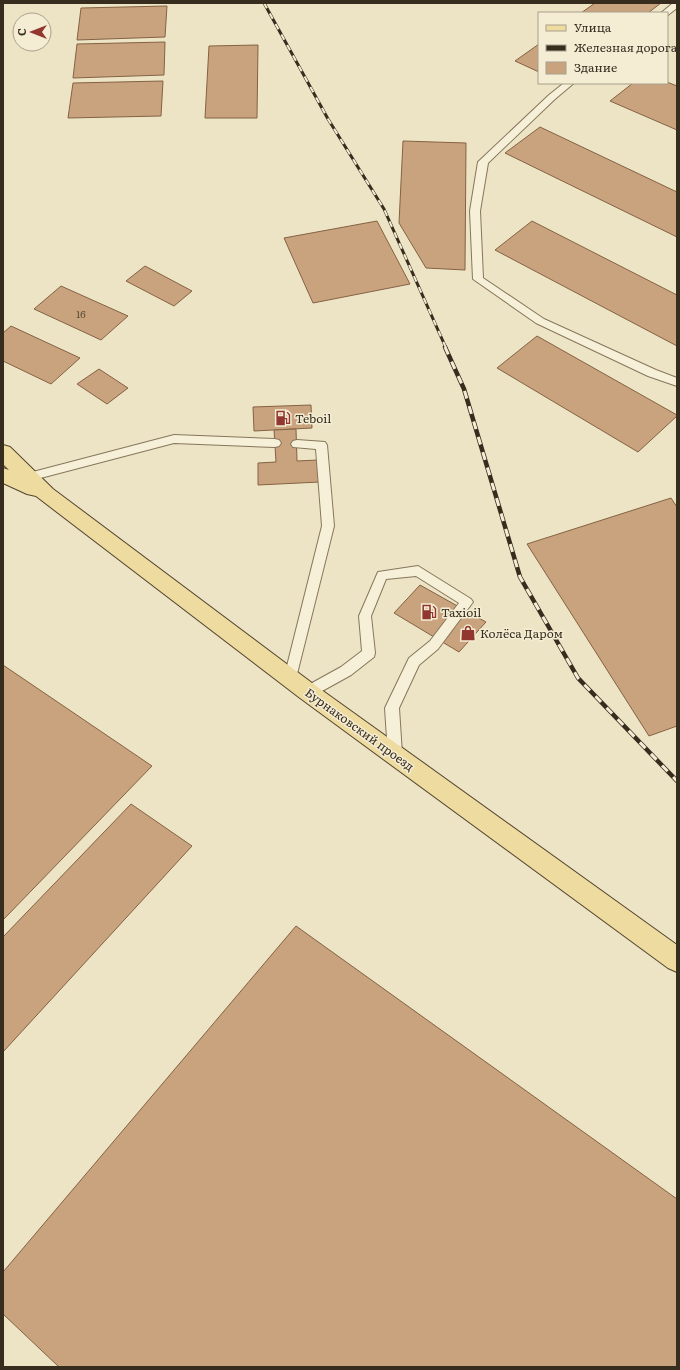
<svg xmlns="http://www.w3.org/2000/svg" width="680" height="1370" font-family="Literata,serif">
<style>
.building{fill:#c8a37d;stroke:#846243}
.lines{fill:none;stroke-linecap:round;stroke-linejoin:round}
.lane-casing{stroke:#86765c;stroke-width:2}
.primary-casing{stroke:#544430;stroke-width:2}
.lane{fill:#f7f0d8;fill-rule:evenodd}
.primary{fill:#eddb9f;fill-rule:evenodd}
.rail-far1-casing{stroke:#372d1f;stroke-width:3}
.rail-casing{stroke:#372d1f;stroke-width:4.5}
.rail-far1{stroke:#f4edd4;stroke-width:2;stroke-dasharray:6;stroke-linecap:butt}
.rail{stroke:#f4edd4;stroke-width:3;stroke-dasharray:8;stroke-linecap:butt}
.labels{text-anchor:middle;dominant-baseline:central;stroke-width:3;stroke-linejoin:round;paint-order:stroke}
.number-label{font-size:10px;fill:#5b4a36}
.poi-label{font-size:12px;fill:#372d1f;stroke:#f4edd4;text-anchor:start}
.street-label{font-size:12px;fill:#372d1f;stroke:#f4edd4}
</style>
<rect width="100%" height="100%" fill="#ece4c5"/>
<!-- building -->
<g class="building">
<path d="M 595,3 L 661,3 L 648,13 L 581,13 Z"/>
<path d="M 167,6 L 165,37 L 77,40 L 81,8 Z"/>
<path d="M 165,42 L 164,75 L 73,78 L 77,44 Z"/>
<path d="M 539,44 L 539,72 L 515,61 Z"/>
<path d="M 258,45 L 257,118 L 205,118 L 209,46 Z"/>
<path d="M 163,81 L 161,116 L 68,118 L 73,83 Z"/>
<path d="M 667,82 L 677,86 L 677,130 L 610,101 L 633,83 L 667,83 Z"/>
<path d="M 540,127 L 677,192 L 677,237 L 505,153 Z"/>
<path d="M 403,141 L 466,143 L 465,270 L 426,268 L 399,223 Z"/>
<path d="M 377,221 L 410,284 L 313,303 L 284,238 Z"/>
<path d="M 532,221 L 677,295 L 677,346 L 495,250 Z"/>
<path d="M 145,266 L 192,291 L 174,306 L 126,281 Z"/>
<path d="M 61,286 L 128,316 L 101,340 L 34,309 Z"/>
<path d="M 11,326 L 80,358 L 51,384 L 3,361 L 3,333 Z"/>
<path d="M 537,336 L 677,415 L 677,416 L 638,452 L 497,368 Z"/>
<path d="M 99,369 L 128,388 L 107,404 L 77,384 Z"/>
<path d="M 311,405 L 312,428 L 254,431 L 253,407 Z"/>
<path d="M 296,429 L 297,461 L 318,460 L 320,482 L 258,485 L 258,463 L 276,462 L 274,430 Z"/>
<path d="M 671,498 L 677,507 L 677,726 L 649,736 L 527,544 Z"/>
<path d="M 420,585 L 486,622 L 459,652 L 394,613 Z"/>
<path d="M 3,665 L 152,766 L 3,920 Z"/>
<path d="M 131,804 L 192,846 L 3,1052 L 3,937 Z"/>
<path d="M 296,926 L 677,1199 L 677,1367 L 59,1367 L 3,1314 L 3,1272 Z"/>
</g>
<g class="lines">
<!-- lane casing -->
<g class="lane-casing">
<g id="lane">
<path d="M 673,3 L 677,3 L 677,8 L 668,15 L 667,13 L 661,13 Z"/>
<path d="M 564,83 L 574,83 L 555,99 L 488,163 L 480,211 L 483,278 L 544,319 L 656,370 L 677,378 L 677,386 L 648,376 L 536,323 L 473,279 L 470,211 L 478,162 L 549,95 Z"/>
<path d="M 174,435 L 275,439 L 279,440 L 281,443 L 279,446 L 275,447 L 174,443 L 29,481 L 25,480 L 23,477 L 25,474 L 29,473 Z"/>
<path d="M 297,440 L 325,442 L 327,445 L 334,526 L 295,682 L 290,683 L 285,682 L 284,678 L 322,526 L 316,449 L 293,447 L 291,444 L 293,441 Z"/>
<path d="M 418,566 L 471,599 L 473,602 L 438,649 L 419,665 L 399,708 L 402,754 L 400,758 L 395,760 L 390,758 L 388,754 L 385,708 L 409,658 L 430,641 L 459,603 L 416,576 L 386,579 L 371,616 L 375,653 L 374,657 L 351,675 L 313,696 L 308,697 L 303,696 L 301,692 L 303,688 L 341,667 L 362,651 L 359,616 L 378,572 Z"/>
</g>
</g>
<!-- primary casing -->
<g class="primary-casing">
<path id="primary" d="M 3,445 L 10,447 L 53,489 L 316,686 L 677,945 L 677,972 L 668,968 L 300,698 L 36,496 L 27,494 L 3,483 L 3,468 L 9,470 L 3,464 Z"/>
</g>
<!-- lane -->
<use href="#lane" class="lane"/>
<!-- primary -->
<use href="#primary" class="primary"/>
<!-- rail-far1 casing -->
<g class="rail-far1-casing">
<path id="rail-far1" d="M 264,3 L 328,119 L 384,209 L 446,348"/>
</g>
<!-- rail casing -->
<g class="rail-casing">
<path id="rail" d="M 445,347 L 464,389 L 520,577 L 578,678 L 677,781"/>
</g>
<!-- rail-far1 -->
<use href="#rail-far1" class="rail-far1"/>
<!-- rail -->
<use href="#rail" class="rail"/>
</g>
<!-- icons -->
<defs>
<g id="fuel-bare" transform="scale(1.2)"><path d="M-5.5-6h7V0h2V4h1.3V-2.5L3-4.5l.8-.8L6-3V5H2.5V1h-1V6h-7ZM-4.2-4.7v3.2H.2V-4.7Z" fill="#92372f" stroke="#f4edd4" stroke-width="2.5" paint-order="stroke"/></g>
<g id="shop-bare" transform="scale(1.2)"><path d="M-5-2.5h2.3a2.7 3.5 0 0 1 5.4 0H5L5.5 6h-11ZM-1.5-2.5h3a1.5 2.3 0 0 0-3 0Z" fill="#92372f" stroke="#f4edd4" stroke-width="2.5" paint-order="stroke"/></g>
</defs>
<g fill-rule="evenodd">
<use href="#fuel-bare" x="283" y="418"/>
<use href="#fuel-bare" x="429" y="612"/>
<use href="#shop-bare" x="468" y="633"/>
</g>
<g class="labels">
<!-- number labels -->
<g class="number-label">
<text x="81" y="313">16</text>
</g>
<!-- poi labels -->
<g class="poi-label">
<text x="295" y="418">Teboil</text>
<text x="441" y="612">Taxioil</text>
<text x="480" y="633">Колёса Даром</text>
</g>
<!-- street labels -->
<g class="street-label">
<text transform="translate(360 729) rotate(36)">Бурнаковский проезд</text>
</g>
</g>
<!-- border -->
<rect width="680" height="1370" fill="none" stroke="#372d1f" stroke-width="8"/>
<!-- legend -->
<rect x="538" y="12" width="130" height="72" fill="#f4edd4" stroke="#a8a08c"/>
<rect x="546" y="25" width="20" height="6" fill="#eddb9f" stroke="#a8a08c"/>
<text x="574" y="32" font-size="12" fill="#372d1f">Улица</text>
<rect x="546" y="45" width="20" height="6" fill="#372d1f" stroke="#a8a08c"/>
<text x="574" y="52" font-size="12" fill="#372d1f">Железная дорога</text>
<rect x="546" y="62" width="20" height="12" fill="#c8a37d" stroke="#a8a08c"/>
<text x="574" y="72" font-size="12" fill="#372d1f">Здание</text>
<!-- north arrow -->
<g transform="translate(32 32) rotate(270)"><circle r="19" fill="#f4edd4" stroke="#a8a08c"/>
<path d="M0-3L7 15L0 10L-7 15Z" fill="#92372f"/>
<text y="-6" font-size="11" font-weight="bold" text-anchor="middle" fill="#372d1f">С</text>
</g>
</svg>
